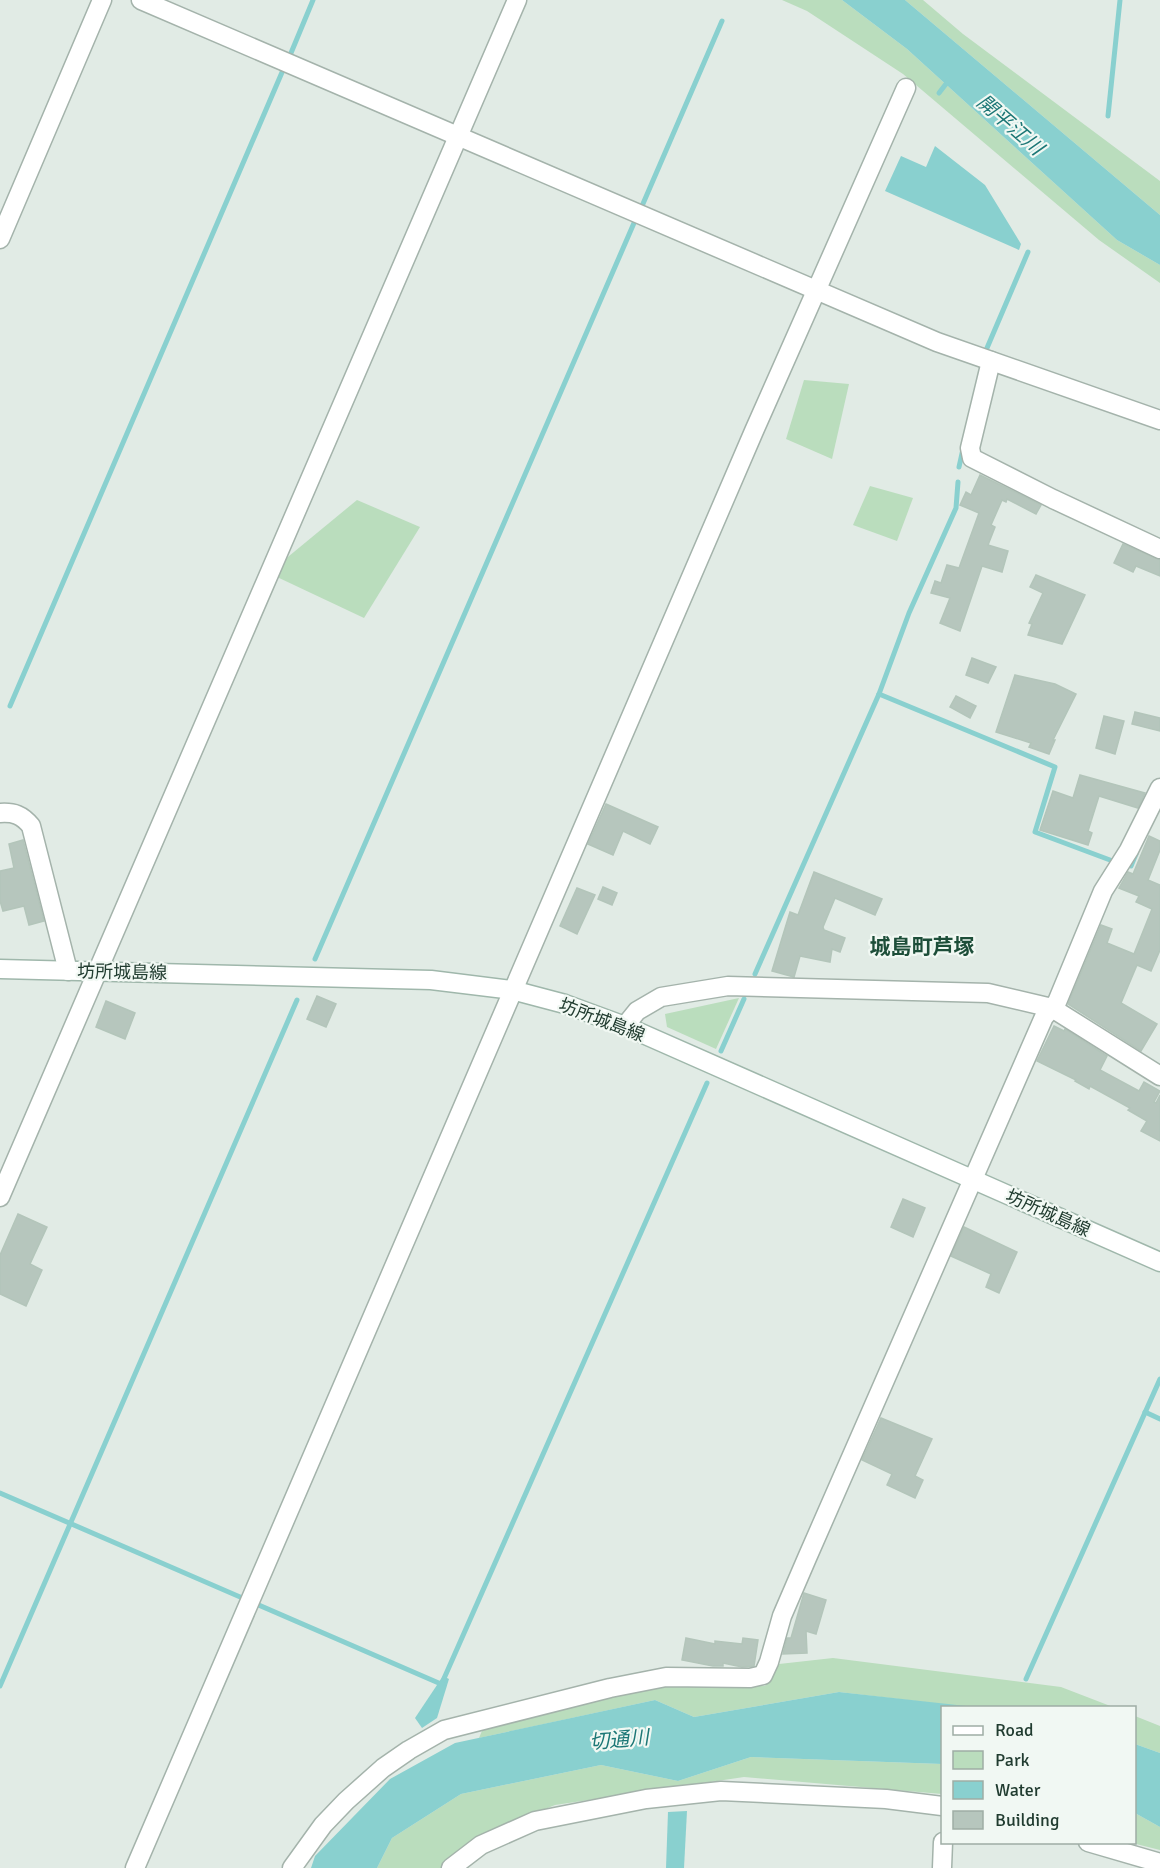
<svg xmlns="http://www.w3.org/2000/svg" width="1160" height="1868" font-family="Signika,'Noto Sans JP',sans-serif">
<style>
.green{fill:#baddbd}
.water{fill:#89d0cf}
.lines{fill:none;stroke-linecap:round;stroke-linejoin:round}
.stream{stroke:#89d0cf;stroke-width:5}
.building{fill:#b6c6bd;stroke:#b3c5ba;stroke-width:1.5}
.street-casing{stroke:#a4b3ab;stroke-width:21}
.secondary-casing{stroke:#9fb7ab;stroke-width:21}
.street{stroke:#fff;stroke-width:18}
.secondary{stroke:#fff;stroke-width:18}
.labels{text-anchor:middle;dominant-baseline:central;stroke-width:4.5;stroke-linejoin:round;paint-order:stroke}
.street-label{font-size:18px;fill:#213c30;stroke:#f1f8f3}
.water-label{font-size:20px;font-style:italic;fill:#1c7776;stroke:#f1f8f3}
.quarter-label{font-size:21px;font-weight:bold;fill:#1d4e39;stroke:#f1f8f3}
</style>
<rect width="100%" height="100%" fill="#e1ebe5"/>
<!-- green -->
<g class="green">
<path d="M 782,0 L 842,0 L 907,49 L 1117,240 L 1160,265 L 1160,283 L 1099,240 L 903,74 L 807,11 Z"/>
<path d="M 905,0 L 923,0 L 963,34 L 1160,181 L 1160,215 Z"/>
<path d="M 804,380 L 849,384 L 832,459 L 786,439 Z"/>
<path d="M 870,486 L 913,498 L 897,541 L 853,525 Z"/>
<path d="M 357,500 L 420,527 L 364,618 L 277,577 L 283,561 Z"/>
<path d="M 739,998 L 716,1049 L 667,1027 L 665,1014 Z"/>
<path d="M 833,1658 L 1061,1687 L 1113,1707 L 975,1708 L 839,1692 L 694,1717 L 655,1700 L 479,1738 L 484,1726 L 668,1683 L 765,1686 L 779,1664 Z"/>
<path d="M 1135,1716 L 1160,1726 L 1160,1753 L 1135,1744 Z"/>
<path d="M 751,1757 L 942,1764 L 942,1794 L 744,1777 L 555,1805 L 477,1837 L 441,1868 L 377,1868 L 392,1838 L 461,1794 L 601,1765 L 678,1781 Z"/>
<path d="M 1135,1813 L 1160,1827 L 1160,1850 L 1132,1843 L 1134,1842 Z"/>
</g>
<!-- water -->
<g class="water">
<path d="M 842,0 L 905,0 L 1160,215 L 1160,265 L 1117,240 L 907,49 Z"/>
<path d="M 935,146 L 985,185 L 1021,244 L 1019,250 L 885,191 L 901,156 L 926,167 Z"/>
<path d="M 443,1676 L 449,1679 L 437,1718 L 422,1728 L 415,1718 Z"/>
<path d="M 839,1692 L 975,1707 L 942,1708 L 942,1764 L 751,1757 L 678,1781 L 601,1765 L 461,1794 L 392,1838 L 377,1868 L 311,1868 L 315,1856 L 390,1779 L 455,1743 L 655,1700 L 694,1717 Z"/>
<path d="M 1135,1744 L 1160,1753 L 1160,1827 L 1135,1813 Z"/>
<path d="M 687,1811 L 684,1868 L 666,1868 L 668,1812 Z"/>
</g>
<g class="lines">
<!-- stream -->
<g class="stream">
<path d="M 291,53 L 313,0"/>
<path d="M 939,93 L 949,80"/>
<path d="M 1108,116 L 1120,0"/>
<path d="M 642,206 L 722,21"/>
<path d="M 987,348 L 1028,252"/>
<path d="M 959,467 L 963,449"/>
<path d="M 879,694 L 1055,767 L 1035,832 L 1110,860"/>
<path d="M 10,706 L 283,70"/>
<path d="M 1131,866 L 1136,854"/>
<path d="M 315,959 L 634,223"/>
<path d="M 755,974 L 879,694 L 909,613 L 956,508 L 958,482"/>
<path d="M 721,1051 L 744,999"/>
<path d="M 1145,1412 L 1160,1419"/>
<path d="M 0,1493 L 441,1684 L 440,1687"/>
<path d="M 1026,1679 L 1160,1379"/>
<path d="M 442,1683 L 707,1083"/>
<path d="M 0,1686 L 297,1000"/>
</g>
</g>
<!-- building -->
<g class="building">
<path d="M 980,475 L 1041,505 L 1036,514 L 1007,499 L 1006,502 L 1002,500 L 991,525 L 995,527 L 988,545 L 1008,551 L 1002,572 L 982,566 L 960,631 L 940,623 L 950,598 L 931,593 L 935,581 L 941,583 L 947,565 L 959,568 L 979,513 L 960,505 L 966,492 L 971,495 Z"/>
<path d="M 1123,544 L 1160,560 L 1160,576 L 1136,566 L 1133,572 L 1114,563 Z"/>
<path d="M 1036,575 L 1085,595 L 1062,644 L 1028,635 L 1032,624 L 1029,623 L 1043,593 L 1030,587 Z"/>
<path d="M 972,658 L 996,667 L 988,683 L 966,675 Z"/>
<path d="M 1015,675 L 1055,684 L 1076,694 L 1053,740 L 1055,740 L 1049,754 L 1029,747 L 1031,743 L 996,732 Z"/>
<path d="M 956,696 L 976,706 L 970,718 L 950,707 Z"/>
<path d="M 1135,712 L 1160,718 L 1160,731 L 1132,724 Z"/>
<path d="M 1104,716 L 1124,721 L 1115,754 L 1096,748 Z"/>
<path d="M 1080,775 L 1145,793 L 1138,808 L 1099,796 L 1088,831 L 1092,833 L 1088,845 L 1040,830 L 1053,791 L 1073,798 Z"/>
<path d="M 606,804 L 658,827 L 650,844 L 623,831 L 613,855 L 588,844 Z"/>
<path d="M 1149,836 L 1160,841 L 1160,850 L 1148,880 L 1160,885 L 1160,950 L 1151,971 L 1137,965 L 1121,1003 L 1157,1024 L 1141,1051 L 1068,1004 L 1101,925 L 1112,929 L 1107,943 L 1134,954 L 1152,909 L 1136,902 L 1139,896 L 1119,888 L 1128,872 L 1133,874 Z"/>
<path d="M 23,840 L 44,921 L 29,925 L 24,906 L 3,911 L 0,901 L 0,871 L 14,868 L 9,844 Z"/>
<path d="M 814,872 L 882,899 L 875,915 L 835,898 L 823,927 L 824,930 L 845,938 L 840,952 L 832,949 L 830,962 L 800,956 L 794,977 L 772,971 L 790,912 L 798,915 Z"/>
<path d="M 603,887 L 617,893 L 612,905 L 598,899 Z"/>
<path d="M 577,888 L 595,895 L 577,934 L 560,926 Z"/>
<path d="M 317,996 L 336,1004 L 326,1027 L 307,1019 Z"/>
<path d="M 106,1001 L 135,1013 L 125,1039 L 96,1027 Z"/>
<path d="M 1054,1026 L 1064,1031 L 1065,1029 L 1107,1056 L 1100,1070 L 1139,1091 L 1144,1082 L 1160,1091 L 1154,1102 L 1156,1103 L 1160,1095 L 1160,1141 L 1141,1131 L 1147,1121 L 1128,1110 L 1130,1108 L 1090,1086 L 1089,1089 L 1075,1081 L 1076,1080 L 1037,1061 Z"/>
<path d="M 903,1199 L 925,1208 L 913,1237 L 891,1227 Z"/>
<path d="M 18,1214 L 47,1227 L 30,1264 L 42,1270 L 26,1306 L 0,1294 L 0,1255 Z"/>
<path d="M 964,1227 L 1017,1252 L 999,1293 L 986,1287 L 991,1274 L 951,1256 Z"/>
<path d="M 881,1418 L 932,1439 L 915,1476 L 923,1480 L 915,1498 L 887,1485 L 892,1474 L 862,1460 Z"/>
<path d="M 804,1593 L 826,1600 L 816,1634 L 806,1631 L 807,1653 L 783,1654 L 787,1638 L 791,1638 Z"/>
<path d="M 686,1638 L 715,1644 L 715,1641 L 742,1644 L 743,1638 L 758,1640 L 754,1666 L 742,1667 L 723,1663 L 723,1666 L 713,1666 L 682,1660 Z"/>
</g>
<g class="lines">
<!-- street casing -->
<g class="street-casing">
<g id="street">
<path d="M 141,0 L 937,342 L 1160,420"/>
<path d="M 0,239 L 102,0"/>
<path d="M 991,361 L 970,448 L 972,458 L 1053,499 L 1160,549"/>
<path d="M 0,813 C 14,812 22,815 31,826 L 68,971"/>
<path d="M 625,1026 L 637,1011 L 661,997 L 728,986 L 988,993 L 1052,1008 L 1160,1076"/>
<path d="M 0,1197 L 517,0"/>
<path d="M 1088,1842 L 1160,1863"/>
<path d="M 135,1868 L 754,431 L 906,88"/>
<path d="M 292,1868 L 323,1825 L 346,1801 L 383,1768 L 409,1750 L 444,1730 L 610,1688 L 666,1677 L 750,1678 L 763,1675 L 769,1662 L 782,1616 L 807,1558 L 1044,1017 L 1057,1002 L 1103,891 L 1129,850 L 1160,788"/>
<path d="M 451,1868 L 481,1845 L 535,1821 L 646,1799 L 721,1791 L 886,1799 L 942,1806"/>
<path d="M 942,1868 L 943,1842"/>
</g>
</g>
<!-- secondary casing -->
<g class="secondary-casing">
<path id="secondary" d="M 0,969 L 431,980 L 512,990 L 565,1004 L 625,1026 L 1160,1262"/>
</g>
<!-- street -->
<use href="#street" class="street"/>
<!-- secondary -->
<use href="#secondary" class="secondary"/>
</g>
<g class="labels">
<!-- street labels -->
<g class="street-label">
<text transform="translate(122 972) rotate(1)">坊所城島線</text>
<text transform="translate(602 1020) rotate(21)">坊所城島線</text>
<text transform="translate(1048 1213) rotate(24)">坊所城島線</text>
</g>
<!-- water labels -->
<g class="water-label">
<text transform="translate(1010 125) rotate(41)">開平江川</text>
<text transform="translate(619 1740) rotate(-5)">切通川</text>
</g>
<!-- quarter labels -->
<g class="quarter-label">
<text x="922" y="947">城島町芦塚</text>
</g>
</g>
<!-- legend -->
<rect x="941" y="1706" width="195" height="138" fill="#f1f8f3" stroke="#9eada5" stroke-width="1.5"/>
<rect x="953" y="1726" width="30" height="9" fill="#ffffff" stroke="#9eada5" stroke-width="1.5"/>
<text x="995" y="1736" font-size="18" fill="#213c30">Road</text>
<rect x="953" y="1751" width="30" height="18" fill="#baddbd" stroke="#9eada5" stroke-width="1.5"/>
<text x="995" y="1766" font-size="18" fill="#213c30">Park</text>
<rect x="953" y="1781" width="30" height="18" fill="#89d0cf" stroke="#9eada5" stroke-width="1.5"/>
<text x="995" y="1796" font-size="18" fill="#213c30">Water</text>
<rect x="953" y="1811" width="30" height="18" fill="#b6c6bd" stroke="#9eada5" stroke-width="1.5"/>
<text x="995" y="1826" font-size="18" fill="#213c30">Building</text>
</svg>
